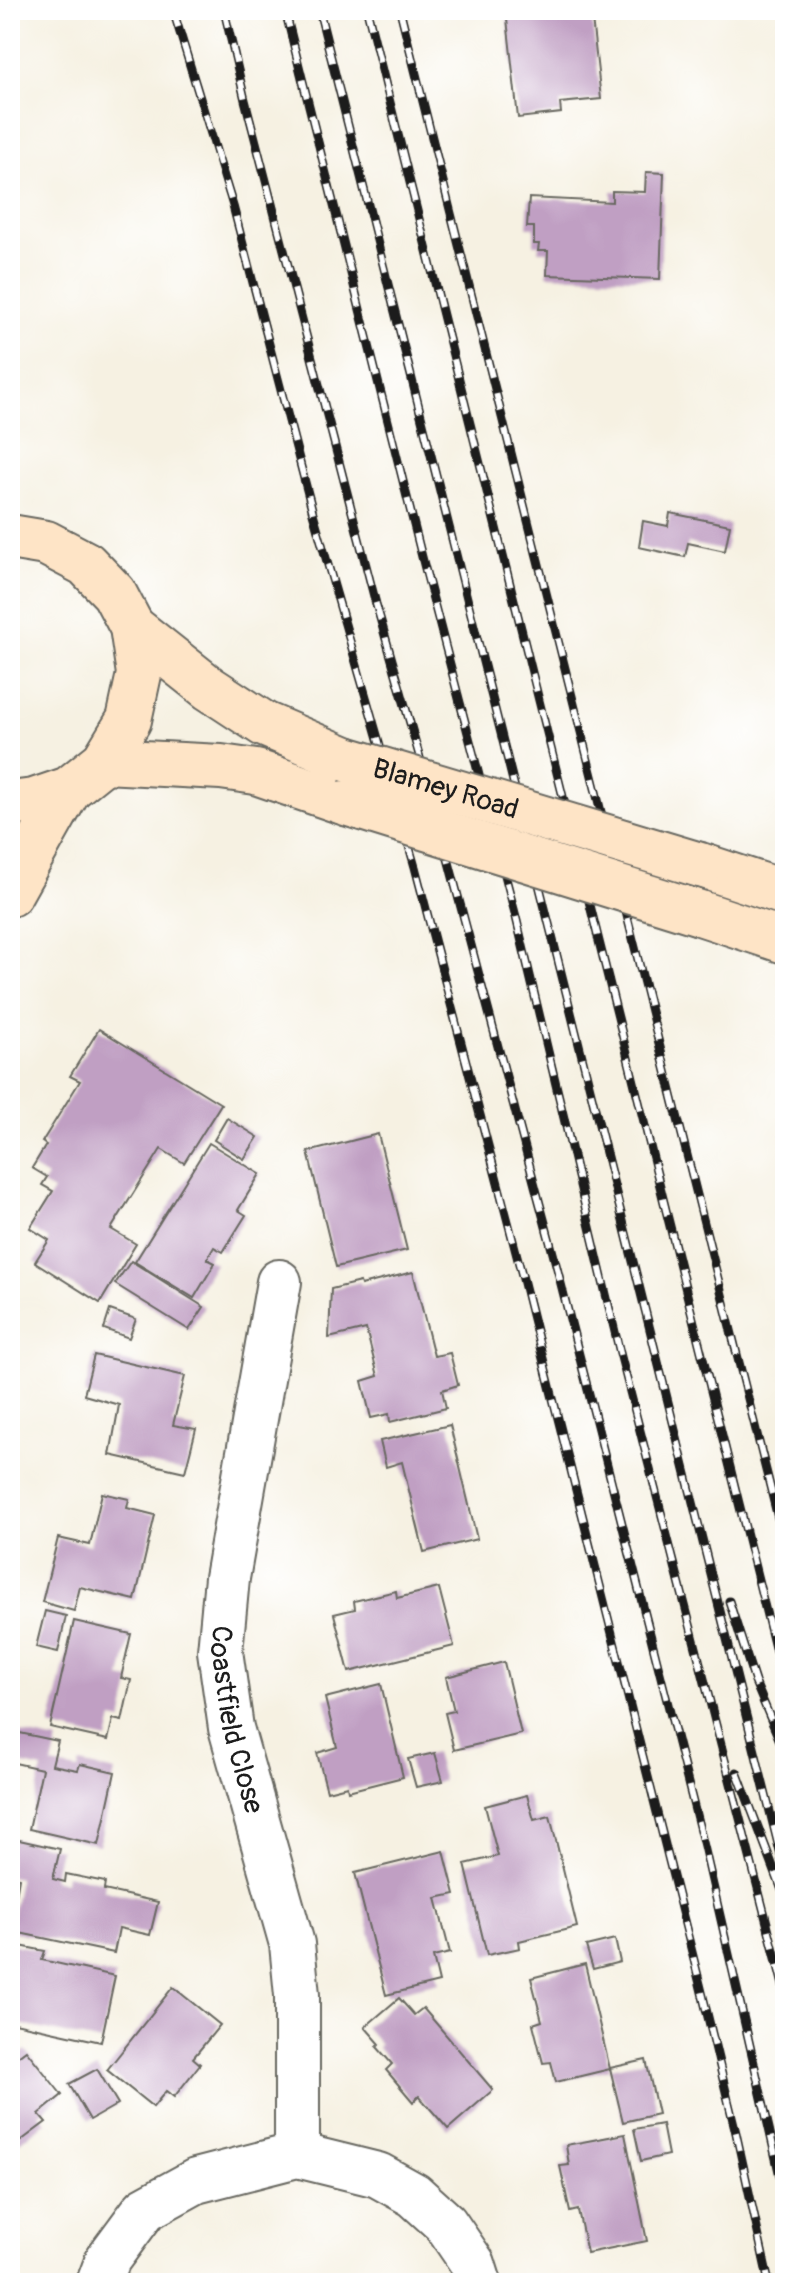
<svg xmlns="http://www.w3.org/2000/svg" width="795" height="2293" font-family="Pangolin,sans-serif">
<style>
.building{fill:#c09fc3}
.lines{fill:none;stroke-linecap:round;stroke-linejoin:round}
.street-casing{stroke:#686761;stroke-width:48}
.secondary-casing{stroke:#686761;stroke-width:48}
.street{stroke:#fff;stroke-width:44}
.secondary{stroke:#fee4c6;stroke-width:44}
.rail-casing{stroke:#1c1c1c;stroke-width:9}
.rail{stroke:#fff;stroke-width:6;stroke-dasharray:18;stroke-linecap:butt}
.secondary-bridge-casing{stroke:#686761;stroke-width:48;stroke-linecap:butt}
.secondary-bridge{stroke:#fee4c6;stroke-width:44}
.labels{text-anchor:middle;dominant-baseline:central;stroke-width:8;stroke-linejoin:round;paint-order:stroke}
.street-label{font-size:28px;fill:#1c1c1c;stroke:#fff}
</style>
<rect width="100%" height="100%" fill="#fff"/>
<filter id="ink" filterUnits="userSpaceOnUse"><feTurbulence type="fractalNoise" baseFrequency=".0125" numOctaves="2"/><feDisplacementMap in="SourceGraphic" scale="16" xChannelSelector="R" yChannelSelector="G"/><feConvolveMatrix kernelMatrix="1 2 1 2 8 2 1 2 1" color-interpolation-filters="sRGB"/></filter>
<filter id="wash" filterUnits="userSpaceOnUse"><feTurbulence type="fractalNoise" baseFrequency=".006" numOctaves="4" result="noise"/><feDisplacementMap in="SourceGraphic" scale="32" xChannelSelector="R" yChannelSelector="G"/><feGaussianBlur stdDeviation="1.8" result="paint"/><feColorMatrix in="noise" values="0 0 0 0 0 0 0 0 0 0 0 0 0 0 0 0 0 1.4 0 .05"/><feComposite in="paint" operator="in"/></filter>
<g filter="url(#wash)">
<rect width="100%" height="100%" fill="#f6f1e2"/>
<g id="blocks">
<!-- building -->
<g class="building">
<path d="M 506,10 L 591,10 L 601,99 L 560,103 L 561,113 L 518,118 Z"/>
<path d="M 646,172 L 664,173 L 660,279 L 547,275 L 548,251 L 538,251 L 539,244 L 534,244 L 534,227 L 527,227 L 529,198 L 612,202 L 612,191 L 645,192 Z"/>
<path d="M 670,513 L 730,525 L 725,551 L 688,543 L 685,557 L 639,547 L 643,521 L 668,526 Z"/>
<path d="M 99,1029 L 221,1104 L 184,1163 L 161,1149 L 111,1229 L 136,1244 L 100,1303 L 35,1262 L 49,1240 L 30,1228 L 53,1191 L 42,1185 L 47,1177 L 32,1168 L 46,1145 L 42,1142 L 80,1081 L 70,1076 Z"/>
<path d="M 227,1118 L 258,1137 L 244,1159 L 214,1140 Z"/>
<path d="M 378,1134 L 407,1250 L 336,1267 L 308,1152 Z"/>
<path d="M 209,1143 L 260,1174 L 238,1210 L 246,1215 L 223,1252 L 214,1247 L 207,1259 L 215,1263 L 194,1298 L 135,1262 Z"/>
<path d="M 131,1261 L 204,1307 L 189,1330 L 115,1284 Z"/>
<path d="M 413,1272 L 434,1356 L 450,1353 L 458,1385 L 442,1390 L 446,1408 L 390,1422 L 389,1414 L 371,1418 L 362,1381 L 378,1376 L 366,1329 L 329,1338 L 331,1289 L 360,1282 L 361,1285 Z"/>
<path d="M 110,1310 L 136,1319 L 129,1338 L 104,1329 Z"/>
<path d="M 94,1355 L 185,1376 L 173,1425 L 196,1429 L 185,1472 L 110,1455 L 119,1405 L 84,1395 Z"/>
<path d="M 450,1425 L 477,1539 L 424,1552 L 402,1462 L 386,1467 L 380,1441 Z"/>
<path d="M 102,1493 L 129,1499 L 127,1508 L 155,1515 L 135,1600 L 80,1587 L 74,1611 L 42,1602 L 58,1538 L 90,1545 Z"/>
<path d="M 439,1588 L 454,1646 L 349,1672 L 334,1614 L 355,1609 L 354,1601 L 396,1591 L 397,1598 Z"/>
<path d="M 45,1611 L 66,1616 L 58,1652 L 36,1647 Z"/>
<path d="M 74,1621 L 131,1634 L 121,1678 L 131,1680 L 122,1721 L 113,1719 L 108,1740 L 50,1727 Z"/>
<path d="M 504,1662 L 521,1734 L 454,1750 L 445,1713 L 454,1711 L 446,1677 Z"/>
<path d="M 381,1684 L 403,1777 L 348,1791 L 347,1786 L 327,1791 L 317,1753 L 337,1747 L 325,1698 Z"/>
<path d="M 15,1732 L 58,1741 L 52,1765 L 78,1770 L 80,1764 L 115,1772 L 99,1845 L 29,1829 L 42,1769 L 10,1762 Z"/>
<path d="M 435,1753 L 443,1781 L 416,1787 L 408,1759 Z"/>
<path d="M 527,1795 L 534,1820 L 550,1816 L 577,1927 L 519,1941 L 520,1948 L 487,1955 L 465,1864 L 498,1856 L 485,1806 Z"/>
<path d="M 10,1838 L 60,1849 L 53,1879 L 65,1882 L 66,1874 L 105,1882 L 104,1890 L 158,1902 L 150,1935 L 119,1928 L 114,1953 L 10,1931 L 19,1878 L 10,1876 Z"/>
<path d="M 444,1851 L 455,1894 L 436,1898 L 450,1953 L 433,1957 L 439,1982 L 386,1995 L 355,1873 Z"/>
<path d="M 615,1939 L 620,1962 L 593,1969 L 586,1946 Z"/>
<path d="M 10,1944 L 45,1951 L 42,1960 L 115,1976 L 101,2042 L 10,2022 Z"/>
<path d="M 585,1964 L 610,2069 L 556,2082 L 551,2062 L 543,2063 L 533,2024 L 542,2021 L 531,1978 Z"/>
<path d="M 173,1987 L 220,2025 L 193,2058 L 200,2064 L 174,2097 L 166,2091 L 153,2107 L 107,2070 Z"/>
<path d="M 399,1998 L 414,2015 L 423,2008 L 493,2090 L 448,2129 L 419,2096 L 413,2102 L 386,2070 L 392,2064 L 377,2047 L 380,2044 L 365,2027 Z"/>
<path d="M 26,2050 L 62,2095 L 39,2114 L 46,2122 L 14,2146 L 10,2142 L 10,2062 Z"/>
<path d="M 646,2060 L 658,2114 L 623,2122 L 610,2068 Z"/>
<path d="M 97,2069 L 118,2104 L 90,2120 L 69,2084 Z"/>
<path d="M 662,2124 L 668,2155 L 641,2161 L 634,2129 Z"/>
<path d="M 625,2134 L 647,2241 L 587,2253 L 578,2210 L 570,2212 L 560,2166 L 569,2165 L 566,2145 Z"/>
</g>
</g>
</g>
<g filter="url(#ink)">
<use href="#blocks" fill-opacity="0" stroke="#686761" stroke-width="2"/>
<g class="lines">
<!-- street casing -->
<g class="street-casing">
<g id="street">
<path id="s1" d="M 279,1282 L 227,1578 L 220,1651 L 231,1728 L 292,1944 L 297,1995 L 297,2155"/>
<path d="M 99,2283 L 108,2259 L 145,2209 L 196,2181 L 297,2155 L 378,2175 L 414,2195 L 445,2223 L 473,2264 L 479,2283"/>
</g>
</g>
<!-- secondary casing -->
<g class="secondary-casing">
<g id="secondary">
<path d="M 10,537 L 46,543 L 86,564 L 114,593 L 132,627 L 139,674 L 129,720 L 104,761 L 69,789 L 34,801 L 10,804"/>
<path d="M 132,627 L 209,688 L 264,724 L 346,759"/>
<path d="M 104,761 L 221,767 L 256,772 L 346,803"/>
<path d="M 700,865 L 785,893"/>
<path d="M 10,894 L 69,789"/>
<path d="M 700,913 L 785,941"/>
</g>
</g>
<!-- street -->
<use href="#street" class="street"/>
<!-- secondary -->
<use href="#secondary" class="secondary"/>
<!-- rail casing -->
<g class="rail-casing">
<g id="rail">
<path d="M 173,10 L 233,206 L 313,513 L 415,867 L 523,1279 L 700,1984 L 736,2133 L 769,2283"/>
<path d="M 224,10 L 245,100 L 376,604 L 438,821 L 558,1272 L 704,1846 L 785,2198"/>
<path d="M 285,10 L 422,557 L 516,917 L 620,1353 L 785,1993"/>
<path d="M 319,10 L 554,944 L 785,1872"/>
<path d="M 367,10 L 785,1688"/>
<path d="M 400,10 L 785,1546"/>
<path d="M 729,1601 L 755,1682 L 785,1753"/>
<path d="M 737,1772 L 785,1898"/>
</g>
</g>
<!-- rail -->
<use href="#rail" class="rail"/>
<!-- secondary-bridge casing -->
<g class="secondary-bridge-casing">
<g id="secondary-bridge">
<path id="s2" d="M 346,759 L 700,865"/>
<path d="M 346,803 L 700,913"/>
</g>
</g>
<!-- secondary-bridge -->
<use href="#secondary-bridge" class="secondary-bridge"/>
</g>
</g>
<g class="labels">
<!-- street labels -->
<g class="street-label">
<text stroke="none"><textPath href="#s2" startOffset="104">Blamey Road</textPath></text>
<text stroke="none"><textPath href="#s1" startOffset="444">Coastfield Close</textPath></text>
</g>
</g>
<!-- margin -->
<rect width="795" height="2293" fill="none" stroke="#fff" stroke-width="40"/>
</svg>
